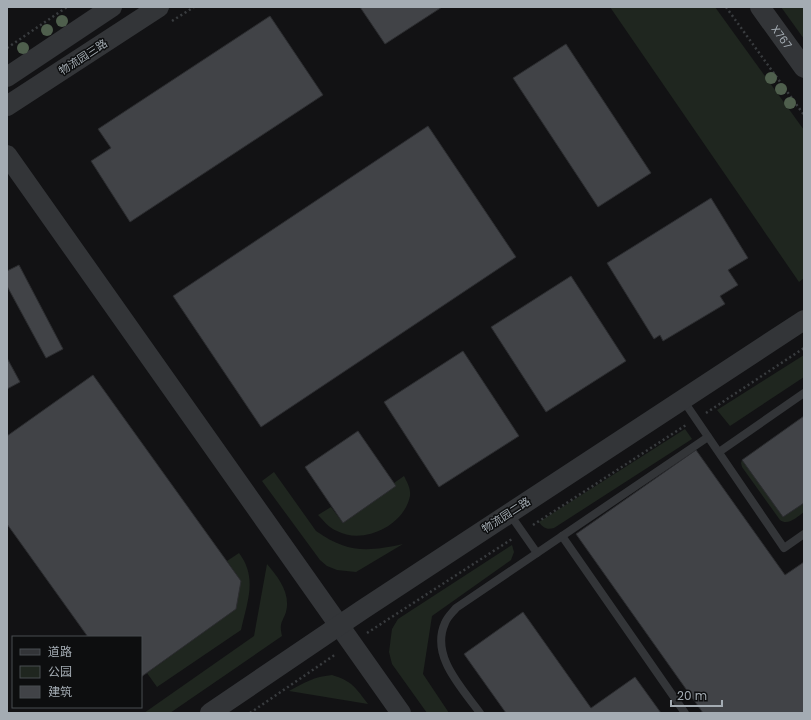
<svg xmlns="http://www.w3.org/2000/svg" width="811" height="720" font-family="Poppins,'Noto Sans SC',sans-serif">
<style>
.green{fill:#1f261f}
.building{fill:#414347;stroke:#2c2d30}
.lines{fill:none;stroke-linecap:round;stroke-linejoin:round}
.path{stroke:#393c3f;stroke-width:2.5;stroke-dasharray:2 3;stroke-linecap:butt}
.service{stroke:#333538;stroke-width:8}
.tertiary{stroke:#333538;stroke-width:20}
.tree{fill:#4f5f4d}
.labels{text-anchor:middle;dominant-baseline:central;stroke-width:3;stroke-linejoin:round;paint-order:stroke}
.street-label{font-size:11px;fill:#a4acb3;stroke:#0d0e0f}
</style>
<rect width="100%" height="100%" fill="#121214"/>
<!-- green -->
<g class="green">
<path d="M 610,7 L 715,7 L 804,130 L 804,278 L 799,282 Z"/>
<path d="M 781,7 L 802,7 L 804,9 L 804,39 Z"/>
<path d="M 804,355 L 804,377 L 730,426 L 717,410 Z"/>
<path d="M 685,429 L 692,439 L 554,528 C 547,530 543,528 539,522 Z"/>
<path d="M 742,460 L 783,517 L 804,503 L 804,512 C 797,517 788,526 780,520 L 742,467 L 741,463 Z"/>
<path d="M 274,472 L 316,531 C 347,553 367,552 403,544 L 356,572 L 337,570 L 327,566 L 320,560 L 262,481 Z"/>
<path d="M 404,476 C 407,482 411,489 410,496 C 404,526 363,545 337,531 C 329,528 324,521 318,515 L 331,507 L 343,523 L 396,486 L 394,483 Z"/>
<path d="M 512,545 L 514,552 L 511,560 L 432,616 L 423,674 L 449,713 L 427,713 L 392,664 L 389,652 L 392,629 L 398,619 Z"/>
<path d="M 239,553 C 258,578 247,602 241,630 L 157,687 L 147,673 L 236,609 L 241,581 L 227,561 Z"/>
<path d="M 267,564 C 278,577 291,593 286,612 C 282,623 279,623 282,636 L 170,713 L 144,713 L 254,636 Z"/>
<path d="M 332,675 C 352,681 356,688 368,704 L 289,691 C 306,682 313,677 332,675 Z"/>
</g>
<!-- building -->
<g class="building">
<path d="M 360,7 L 442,7 L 385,44 Z"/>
<path d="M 270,16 L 323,95 L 130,222 L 91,161 L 111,148 L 98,129 Z"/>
<path d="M 566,44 L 651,173 L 598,207 L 513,78 Z"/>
<path d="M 428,126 L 516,257 L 261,427 L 173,296 Z"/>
<path d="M 711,198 L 748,258 L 728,270 L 738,285 L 720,296 L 725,304 L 663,341 L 660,335 L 654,339 L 607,263 Z"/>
<path d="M 19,265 L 63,349 L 46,358 L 7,286 L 7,271 Z"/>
<path d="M 571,276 L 626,361 L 546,412 L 491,327 Z"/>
<path d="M 463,351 L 519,436 L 439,487 L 384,402 Z"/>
<path d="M 7,358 L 20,382 L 7,389 Z"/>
<path d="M 93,375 L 241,581 L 236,609 L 141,677 L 141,637 L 88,637 L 7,524 L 7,436 Z"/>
<path d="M 804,416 L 804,503 L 783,517 L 742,460 Z"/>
<path d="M 358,431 L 396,486 L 343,523 L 305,467 Z"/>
<path d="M 696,450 L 785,575 L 804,562 L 804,713 L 703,713 L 576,534 Z"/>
<path d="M 523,612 L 591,708 L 635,677 L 661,713 L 506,713 L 464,654 Z"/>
</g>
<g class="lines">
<!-- path -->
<g class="path">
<path d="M 726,7 L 804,115"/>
<path d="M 172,21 L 194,7"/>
<path d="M 7,48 L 67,7"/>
<path d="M 706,413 L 804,348"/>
<path d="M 533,525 L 686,425"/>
<path d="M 367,633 L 512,539"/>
<path d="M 250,713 L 336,654"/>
</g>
<!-- service -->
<g class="service">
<path d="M 683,400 L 784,548 L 804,534"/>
<path d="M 719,452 L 804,393"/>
<path d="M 509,513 L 537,553"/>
<path d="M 562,536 L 685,713"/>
<path d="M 480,713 C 462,688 430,656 445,623 C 447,617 453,612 456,608 L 708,437"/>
</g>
<!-- tertiary -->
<g class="tertiary">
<path id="s1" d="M 760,7 L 804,68"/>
<path d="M 7,77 L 112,7"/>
<path d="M 7,106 L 159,7"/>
<path d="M 7,155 L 401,713"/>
<path d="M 210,713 L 362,610 L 804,320"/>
</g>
</g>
<!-- trees -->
<g class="tree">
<circle cx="62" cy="21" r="6"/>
<circle cx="47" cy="30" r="6"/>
<circle cx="23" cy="48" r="6"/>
<circle cx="771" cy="78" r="6"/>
<circle cx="781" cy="89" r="6"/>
<circle cx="790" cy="103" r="6"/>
</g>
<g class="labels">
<!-- street labels -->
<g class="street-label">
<text stroke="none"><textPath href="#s1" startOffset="37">X767</textPath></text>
<text transform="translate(83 57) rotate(-33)">物流园三路</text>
<text transform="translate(506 515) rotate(-33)">物流园二路</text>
</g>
</g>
<!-- border -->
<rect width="811" height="720" fill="none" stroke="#a4acb3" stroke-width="16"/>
<!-- legend -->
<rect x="12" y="636" width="130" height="72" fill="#0d0e0f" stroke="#494d51"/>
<rect x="20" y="649" width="20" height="6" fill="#333538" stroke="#494d51"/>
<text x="48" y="656" font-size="12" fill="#a4acb3">道路</text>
<rect x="20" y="666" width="20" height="12" fill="#1f261f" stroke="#494d51"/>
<text x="48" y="676" font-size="12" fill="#a4acb3">公园</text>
<rect x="20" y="686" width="20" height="12" fill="#414347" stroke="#494d51"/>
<text x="48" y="696" font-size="12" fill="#a4acb3">建筑</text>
<!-- scale -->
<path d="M671 700v6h51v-6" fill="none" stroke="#a4acb3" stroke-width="2"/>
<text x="677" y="700" font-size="12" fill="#a4acb3" stroke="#0d0e0f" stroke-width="3" paint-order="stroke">20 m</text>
</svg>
